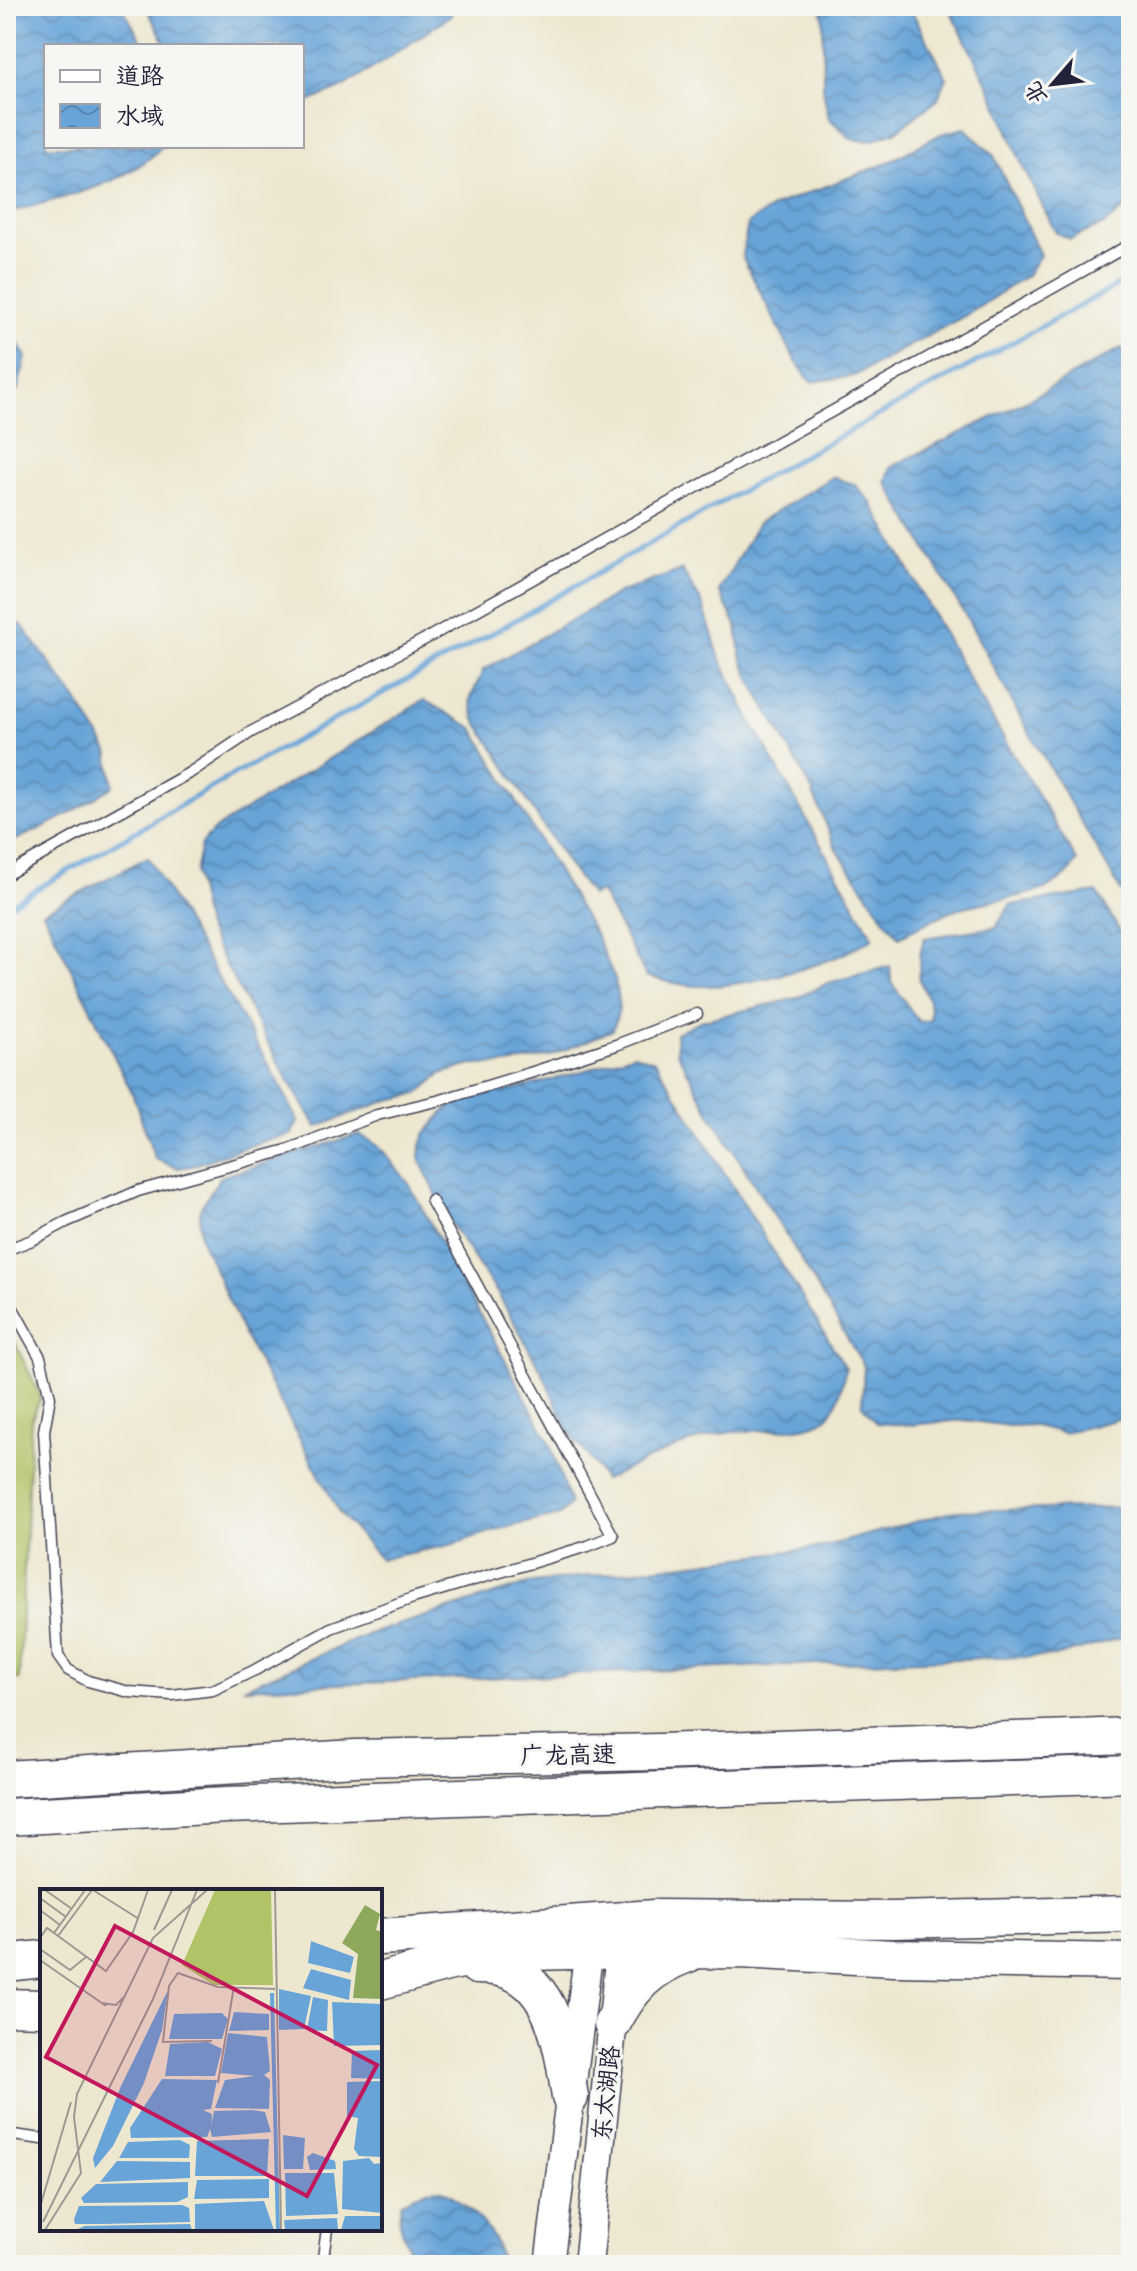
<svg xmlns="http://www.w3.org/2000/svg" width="1137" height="2271" font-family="Delius,'LXGW WenKai TC',sans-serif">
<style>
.green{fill:#b1c367;stroke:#6a7251;stroke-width:2}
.water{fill:url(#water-waves);stroke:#45638a;stroke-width:2}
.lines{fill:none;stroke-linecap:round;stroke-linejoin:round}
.stream{stroke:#68a4d8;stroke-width:5}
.lane-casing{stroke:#404051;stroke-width:13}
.secondary-casing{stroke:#404051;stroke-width:31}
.highway-casing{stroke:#404051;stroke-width:39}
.lane{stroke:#fff;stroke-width:10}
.secondary{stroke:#fff;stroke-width:28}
.highway{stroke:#fff;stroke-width:36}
.labels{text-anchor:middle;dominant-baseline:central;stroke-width:6;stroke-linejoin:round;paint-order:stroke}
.street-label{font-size:24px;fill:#22223b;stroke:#f6f6f2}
.inset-river{fill:none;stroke:#68a4d8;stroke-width:4}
.inset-road{fill:none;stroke:#9c9894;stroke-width:2}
.view{fill:#c2185b;fill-opacity:0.15;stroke:#c2185b;stroke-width:4}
.inset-edge{fill:none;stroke:#22223b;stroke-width:4}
</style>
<defs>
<pattern id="water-waves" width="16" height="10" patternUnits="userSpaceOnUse" patternTransform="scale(2)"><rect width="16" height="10" fill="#68a4d8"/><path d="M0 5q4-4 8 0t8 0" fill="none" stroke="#5585b0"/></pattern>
</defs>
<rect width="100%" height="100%" fill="#f6f6f2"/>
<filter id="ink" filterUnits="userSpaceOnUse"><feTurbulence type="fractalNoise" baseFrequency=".0125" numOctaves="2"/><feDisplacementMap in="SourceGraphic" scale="16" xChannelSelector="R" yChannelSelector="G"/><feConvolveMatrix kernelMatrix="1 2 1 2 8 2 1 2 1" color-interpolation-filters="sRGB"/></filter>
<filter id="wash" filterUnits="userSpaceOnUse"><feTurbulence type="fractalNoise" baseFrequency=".006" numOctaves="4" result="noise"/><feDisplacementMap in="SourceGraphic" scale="32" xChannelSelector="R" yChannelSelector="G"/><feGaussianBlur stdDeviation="1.8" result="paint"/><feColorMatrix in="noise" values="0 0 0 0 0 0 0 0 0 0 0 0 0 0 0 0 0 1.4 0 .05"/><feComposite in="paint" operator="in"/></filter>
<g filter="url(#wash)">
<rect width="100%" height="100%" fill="#ede7cf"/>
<!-- green -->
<path class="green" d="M 6,1324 L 41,1397 L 31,1421 L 19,1679 L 6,1680 Z"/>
<!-- water -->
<g class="water">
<path d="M 6,6 L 122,6 L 144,46 L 46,46 L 46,146 L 163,146 C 124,187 59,198 6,213 Z"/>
<path d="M 145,6 L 454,6 L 451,15 L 389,58 L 343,87 L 302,105 L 302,46 L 167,46 Z"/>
<path d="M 820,6 L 909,6 L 947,78 L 937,100 L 895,132 L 870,141 L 851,139 L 829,118 L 823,91 L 823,16 Z"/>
<path d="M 948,6 L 1131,6 L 1131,203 L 1104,225 L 1070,239 L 1056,233 L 1023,167 L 993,95 Z"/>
<path d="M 965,128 L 994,156 L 1040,255 L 1027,275 L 970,313 L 854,376 L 811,382 L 795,360 L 742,256 L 748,223 L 777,205 L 887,163 L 941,134 Z"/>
<path d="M 6,323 L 26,357 L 17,391 L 6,397 Z"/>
<path d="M 1121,348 L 1131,358 L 1131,908 L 1022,720 L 967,618 L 886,482 L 891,467 L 1028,400 Z"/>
<path d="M 832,477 L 854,484 L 871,502 L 975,690 L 1077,861 C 1055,901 999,896 961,908 C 940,914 919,927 899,937 L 886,921 L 836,848 L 810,786 L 751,681 L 741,656 L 737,627 L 719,591 L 758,523 Z"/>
<path d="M 682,570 L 703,605 L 719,656 L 750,719 L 873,938 C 861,945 848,953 834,958 C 798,972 740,987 701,986 C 682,986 664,981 646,976 L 601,892 L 592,896 L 569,866 L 475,719 L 470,700 L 483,670 L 621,592 Z"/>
<path d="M 21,624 L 76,699 L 108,751 L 113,786 C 79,810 45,828 6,844 L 6,625 Z"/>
<path d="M 424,700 L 473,728 L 595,934 L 615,979 L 619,1009 L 613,1030 L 550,1056 L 508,1064 L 471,1065 L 441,1074 L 418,1094 L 388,1100 L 317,1127 L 289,1082 L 206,928 L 195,873 L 201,844 L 215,829 Z"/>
<path d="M 148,857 L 277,1079 L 298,1122 L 291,1135 L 261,1142 L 191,1166 L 178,1168 L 155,1159 L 133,1095 L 43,912 Z"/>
<path d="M 1097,892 L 1131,951 L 1131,1409 L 1122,1418 L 1064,1433 L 1031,1425 L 1009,1426 L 965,1420 L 909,1425 L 877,1423 L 862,1405 L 864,1366 L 790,1241 L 711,1115 L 677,1052 L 676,1033 L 700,1021 L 797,998 L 828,983 L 890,966 L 891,982 L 919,1022 L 931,1020 L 929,1001 L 919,979 L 920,955 L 924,938 L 996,927 L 1010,905 Z"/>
<path d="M 634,1054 L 655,1061 L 846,1368 C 842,1383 840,1402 829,1415 C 812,1434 756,1429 732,1432 C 686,1438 646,1461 604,1480 L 591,1459 L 570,1434 L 543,1374 L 498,1294 L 453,1227 L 420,1161 L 421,1145 L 425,1134 L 449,1106 L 467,1099 L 524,1087 L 580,1072 Z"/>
<path d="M 359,1134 L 380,1147 L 409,1184 L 549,1441 L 570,1504 L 560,1515 L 503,1528 L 450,1545 L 380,1559 L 339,1512 L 245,1337 L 200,1237 L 200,1209 L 220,1177 Z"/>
<path d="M 1131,1507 L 1131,1635 L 1058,1656 L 889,1661 L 243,1688 L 369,1634 L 531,1583 L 822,1547 L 955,1511 Z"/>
<path d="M 440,2189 C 463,2200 504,2237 500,2265 L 410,2265 C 413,2240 393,2230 402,2201 L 427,2190 Z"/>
</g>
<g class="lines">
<!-- stream -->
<path class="stream" d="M 6,907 L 233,775 L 491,634 L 787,465 L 1131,278"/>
</g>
</g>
<g filter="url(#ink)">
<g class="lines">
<!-- lane casing -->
<g class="lane-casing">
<g id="lane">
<path d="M 6,875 L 191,772 L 251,732 L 429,637 L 1131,244"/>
<path d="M 6,1250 L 32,1240 L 66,1222 L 138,1191 L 287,1150 L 377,1115 L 441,1100 L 533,1072 L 616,1045 L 697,1014"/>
<path d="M 6,1296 L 40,1357 L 50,1397 L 44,1431 L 58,1656 L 68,1670 L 88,1681 L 129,1692 L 172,1695 L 213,1690 L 255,1670 L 331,1628 L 413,1598 L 588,1546 L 613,1536 L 431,1200"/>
<path d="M 6,2134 L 42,2139"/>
<path d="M 322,2265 L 327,2229"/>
</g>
</g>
<!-- secondary casing -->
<g class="secondary-casing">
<g id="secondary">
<path d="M 549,2265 L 591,1932"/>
<path d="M 588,2265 L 622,1932"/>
</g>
</g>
<!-- highway casing -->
<g class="highway-casing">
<g id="highway">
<path d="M 6,1779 L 355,1758 L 659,1752 L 1131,1736"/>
<path d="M 6,1817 L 226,1805 L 1131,1774"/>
<path d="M 380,1937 L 654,1918 L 894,1920 L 1131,1914"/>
<path d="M 6,1963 L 42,1959"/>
<path d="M 477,1966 C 486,1966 498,1967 507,1970 C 556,1986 563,2054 570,2097"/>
<path d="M 380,1981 L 447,1963 L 497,1953 L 567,1951 L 739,1950 L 894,1958 L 1131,1962"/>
<path d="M 6,2007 L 42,2008"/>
<path d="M 612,2024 C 631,1988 649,1968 688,1954"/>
</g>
</g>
<!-- lane -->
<use href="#lane" class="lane"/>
<!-- secondary -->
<use href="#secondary" class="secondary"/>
<!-- highway -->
<use href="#highway" class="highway"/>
</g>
</g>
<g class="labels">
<!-- street labels -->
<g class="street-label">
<text transform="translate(568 1754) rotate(-1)">广龙高速</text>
<text transform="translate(605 2093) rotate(-84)">东太湖路</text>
</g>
</g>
<!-- overview -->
<g transform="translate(40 1889)">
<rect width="342" height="342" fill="#ede7cf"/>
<path d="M 175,1 L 231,1 L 233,96 L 174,96 L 142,76 Z" fill="#b1c367"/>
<path d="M 325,16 L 340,25 L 336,41 L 342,43 L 342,110 L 313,109 L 318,65 L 302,54 Z" fill="#8ca95c"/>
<path d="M 271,52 L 314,68 L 310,84 L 268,74 ZM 271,80 L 311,91 L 309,111 L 263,99 ZM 239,100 L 271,107 L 264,140 L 239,141 ZM 128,101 L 122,141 L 104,194 L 73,257 L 55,279 L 53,269 L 81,197 ZM 273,108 L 288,111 L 287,142 L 267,141 ZM 292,113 L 342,115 L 342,156 L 294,157 ZM 194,123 L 229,125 L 229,141 L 189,142 ZM 182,124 L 188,130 L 182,150 L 129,150 L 134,125 ZM 188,144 L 227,148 L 230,182 L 224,186 L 230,191 L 229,220 L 175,219 L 185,191 L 215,187 L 181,184 ZM 168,153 L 182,160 L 175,187 L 125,187 L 130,155 ZM 342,161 L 342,190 L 311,189 L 312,162 ZM 122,190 L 177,191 L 171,220 L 163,221 L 172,225 L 171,237 L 174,222 L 212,221 L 225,223 L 231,243 L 172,248 L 170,240 L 167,248 L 91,249 L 90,239 ZM 342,192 L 342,268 L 319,267 L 314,260 L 318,229 L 307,227 L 307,193 ZM 243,246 L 265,249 L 263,280 L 244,280 ZM 229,250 L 227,287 L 155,287 L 157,252 ZM 140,251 L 150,256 L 149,269 L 79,269 L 88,253 ZM 273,264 L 295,272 L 296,280 L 270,281 L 267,268 ZM 329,269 L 334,275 L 342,274 L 342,324 L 302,320 L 303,272 ZM 77,272 L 150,273 L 150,289 L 60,293 ZM 245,284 L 294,284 L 298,325 L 246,327 ZM 229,290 L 229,309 L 154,310 L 157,291 ZM 148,293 L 148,308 L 137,313 L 44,314 L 41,309 L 56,295 ZM 224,312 L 234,341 L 155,341 L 155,315 ZM 142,316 L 149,319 L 150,333 L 61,335 L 35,335 L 34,330 L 39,317 ZM 305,327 L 342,327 L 342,341 L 301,341 ZM 297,329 L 298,341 L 245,341 L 244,331 ZM 150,335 L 152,341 L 35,341 L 45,337 Z" fill="#68a4d8"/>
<path class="inset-river" d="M 232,104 L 238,341"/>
<path class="inset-road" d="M 5,1 L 32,20M 53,1 L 99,30M 235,1 L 241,341M 0,9 L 26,28M 0,21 L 20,36M 114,41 L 132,1M 14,44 L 66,82 L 93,43 L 108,1M 18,47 L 52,1M 0,49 L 7,39 L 14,44 L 45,1M 0,60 L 30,81 L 46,68M 0,71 L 66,117M 61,114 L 76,116 L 84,108M 172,152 L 123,153 L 129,97 L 138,84 L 178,98 L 235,100M 178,194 L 194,97M 0,318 L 31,213M 3,333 L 113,110 L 157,1M 5,341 L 41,284 L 34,228 L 37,205 L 113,49 L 167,1"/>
<path class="view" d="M 75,37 L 337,176 L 267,307 L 6,168 Z"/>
<rect width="342" height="342" class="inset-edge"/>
</g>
<!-- margin -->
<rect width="1137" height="2271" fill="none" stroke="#f6f6f2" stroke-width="32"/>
<!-- legend -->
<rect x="44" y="44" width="260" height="104" fill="#f6f6f2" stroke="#a1a1a9" stroke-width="2"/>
<rect x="60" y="70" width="40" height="12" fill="#ffffff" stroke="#a1a1a9" stroke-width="2"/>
<text x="116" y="84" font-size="24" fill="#22223b">道路</text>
<rect x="60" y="104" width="40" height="24" fill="url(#water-waves)" stroke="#a1a1a9" stroke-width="2"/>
<text x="116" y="124" font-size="24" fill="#22223b">水域</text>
<!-- north arrow -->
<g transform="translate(1053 84) rotate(242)" stroke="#f6f6f2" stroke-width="6" paint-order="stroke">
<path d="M0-6L14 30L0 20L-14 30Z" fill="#22223b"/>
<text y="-12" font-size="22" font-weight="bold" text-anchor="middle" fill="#22223b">北</text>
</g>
</svg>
